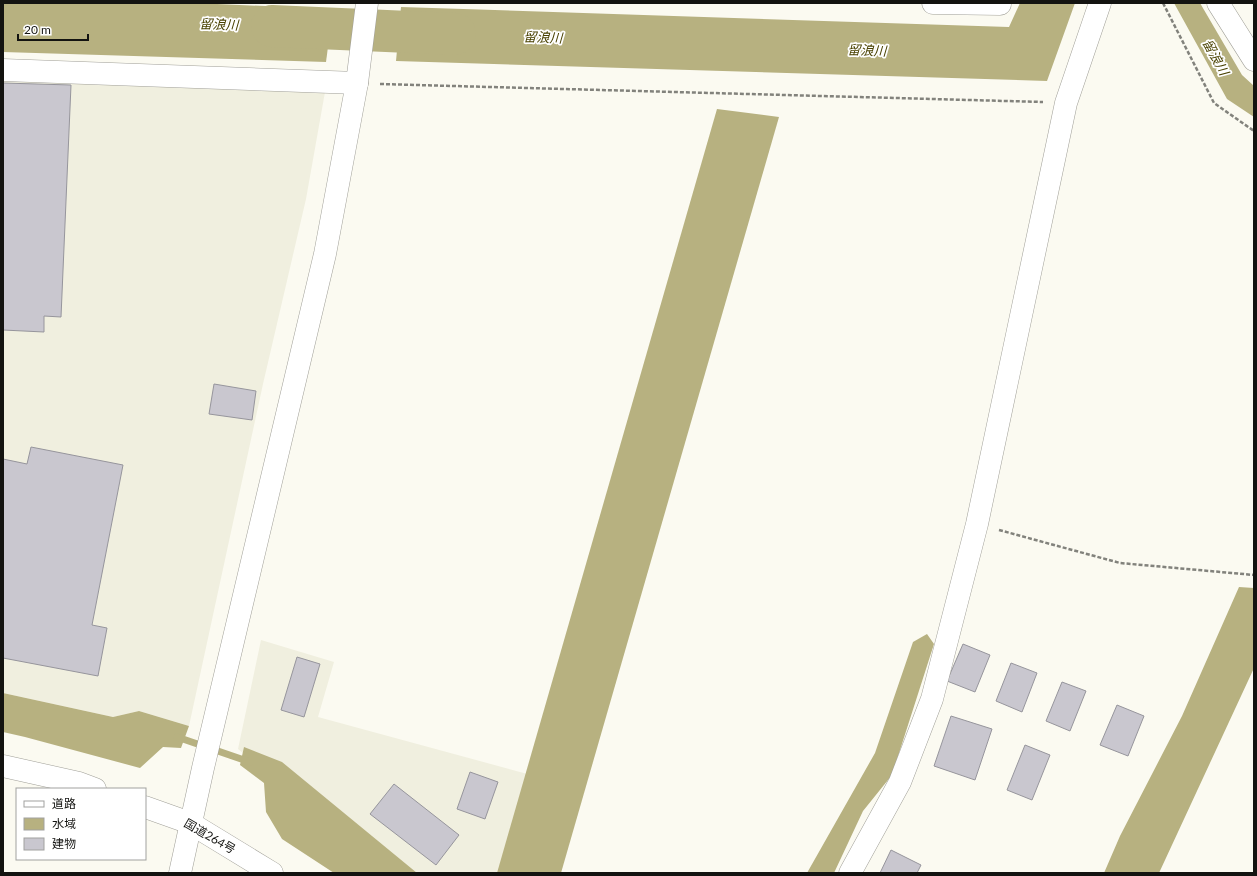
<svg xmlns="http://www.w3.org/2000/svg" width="1257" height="876" font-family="Lato,'Noto Sans JP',sans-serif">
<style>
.built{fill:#f0efdf}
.water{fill:#b7b180}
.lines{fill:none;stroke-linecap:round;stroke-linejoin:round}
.stream{stroke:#b7b180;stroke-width:7}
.river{stroke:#b7b180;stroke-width:42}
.building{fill:#c9c7cf;stroke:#96959c}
.minor-casing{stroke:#a1a099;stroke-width:23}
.tertiary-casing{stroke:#a1a099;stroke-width:23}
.trunk-casing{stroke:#a1a099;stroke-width:23}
.path{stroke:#82827c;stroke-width:2.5;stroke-dasharray:4 2;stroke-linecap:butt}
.minor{stroke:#fff;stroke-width:22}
.tertiary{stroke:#fff;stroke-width:22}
.trunk{stroke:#fff;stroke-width:22}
.labels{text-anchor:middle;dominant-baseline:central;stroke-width:3.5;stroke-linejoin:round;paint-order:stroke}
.street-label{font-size:12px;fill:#131310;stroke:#fff}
.water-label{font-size:13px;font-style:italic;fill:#494100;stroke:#fff}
</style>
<rect width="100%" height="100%" fill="#fbfaf1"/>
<!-- built -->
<g class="built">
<path d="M 3,77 L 325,92 L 306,199 L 263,384 L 189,726 L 139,711 L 113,717 L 3,693 Z"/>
<path d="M 261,640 L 334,662 L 318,717 L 568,785 L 541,873 L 390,873 L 238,749 Z"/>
</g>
<!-- water -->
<g class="water">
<path d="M 3,3 L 195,3 L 333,9 L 326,62 L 3,52 Z"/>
<path d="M 1020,3 L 1075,3 L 1047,81 L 396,61 L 401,7 L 1009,27 Z"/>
<path d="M 1174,3 L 1200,3 L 1242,75 L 1254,86 L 1254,117 L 1227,99 Z"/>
<path d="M 717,109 L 779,117 L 561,873 L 497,873 Z"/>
<path d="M 1239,587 L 1254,588 L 1254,668 L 1159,873 L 1104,873 L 1120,836 L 1182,716 Z"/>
<path d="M 927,634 L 934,644 L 892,775 L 863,811 L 834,873 L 807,873 L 875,753 L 913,642 Z"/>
<path d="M 3,693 L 113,717 L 139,711 L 189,726 L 181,748 L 163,747 L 140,768 L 25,737 L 3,732 Z"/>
<path d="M 244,747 L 282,762 L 417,873 L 334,873 L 282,839 L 266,812 L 264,783 L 240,765 Z"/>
</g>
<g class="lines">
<!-- stream -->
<path class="stream" d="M 177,737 L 250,762"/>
<!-- river -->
<path class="river" d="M 272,26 L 455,34"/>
</g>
<!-- building -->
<g class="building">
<path d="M 3,83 L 71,85 L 61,317 L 44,316 L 44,332 L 3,330 Z"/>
<path d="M 214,384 L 256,391 L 252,420 L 209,414 Z"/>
<path d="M 31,447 L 123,465 L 92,625 L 107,628 L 98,676 L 3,658 L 3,459 L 27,464 Z"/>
<path d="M 963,644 L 990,655 L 975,692 L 947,681 Z"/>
<path d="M 297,657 L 320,664 L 304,717 L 281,710 Z"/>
<path d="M 1011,663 L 1037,673 L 1022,712 L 996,701 Z"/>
<path d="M 1062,682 L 1086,691 L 1070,731 L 1046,721 Z"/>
<path d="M 1117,705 L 1144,716 L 1128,756 L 1100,745 Z"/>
<path d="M 951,716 L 992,729 L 975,780 L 934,766 Z"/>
<path d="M 1025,745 L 1050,755 L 1032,800 L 1007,790 Z"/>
<path d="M 470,772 L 498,782 L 485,819 L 457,809 Z"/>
<path d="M 394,784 L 459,835 L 436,865 L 370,814 Z"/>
<path d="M 891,850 L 921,865 L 917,873 L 880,873 Z"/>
</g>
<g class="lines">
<!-- minor casing -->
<g class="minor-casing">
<g id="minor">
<path d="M 933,3 L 1000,4 L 1000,3"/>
<path d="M 1218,3 L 1254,60"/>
<path d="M 3,70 L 357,83"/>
<path d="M 850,873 L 900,782 L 932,699 L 977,524 L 1066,103 L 1100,3"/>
</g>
</g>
<!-- tertiary casing -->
<g class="tertiary-casing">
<path id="tertiary" d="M 180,873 L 203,768 L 325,254 L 357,83 L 367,3"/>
</g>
<!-- trunk casing -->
<g class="trunk-casing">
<g id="trunk">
<path d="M 3,766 L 79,783 L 95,789"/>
<path d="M 145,807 L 190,823 L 272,873"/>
</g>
</g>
<!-- path -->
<g class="path">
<path d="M 1163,3 L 1214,103 L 1254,131"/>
<path d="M 380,84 L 1043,102"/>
<path d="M 999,530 L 1120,563 L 1254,575"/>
</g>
<!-- minor -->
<use href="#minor" class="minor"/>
<!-- tertiary -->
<use href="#tertiary" class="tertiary"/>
<!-- trunk -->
<use href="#trunk" class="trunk"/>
</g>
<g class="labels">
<!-- street labels -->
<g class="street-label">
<text transform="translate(210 836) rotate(30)">国道264号</text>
</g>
<!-- water labels -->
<g class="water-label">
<text transform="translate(219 24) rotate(2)">留浪川</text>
<text transform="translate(543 37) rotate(2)">留浪川</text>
<text transform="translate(867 50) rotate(2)">留浪川</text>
<text transform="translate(1216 57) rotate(61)">留浪川</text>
</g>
</g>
<!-- border -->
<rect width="1257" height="876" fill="none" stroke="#131310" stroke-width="8"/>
<!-- legend -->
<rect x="16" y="788" width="130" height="72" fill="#ffffff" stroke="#a1a19f"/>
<rect x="24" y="801" width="20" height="6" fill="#ffffff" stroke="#a1a19f"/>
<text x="52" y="808" font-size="12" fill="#131310">道路</text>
<rect x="24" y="818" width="20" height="12" fill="#b7b180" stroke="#a1a19f"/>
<text x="52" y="828" font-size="12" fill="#131310">水域</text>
<rect x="24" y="838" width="20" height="12" fill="#c9c7cf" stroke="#a1a19f"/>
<text x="52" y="848" font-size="12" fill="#131310">建物</text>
<!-- scale -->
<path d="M18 34v6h70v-6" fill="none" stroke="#131310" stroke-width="2"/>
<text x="24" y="34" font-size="12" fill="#131310" stroke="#ffffff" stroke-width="3" paint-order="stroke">20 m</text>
</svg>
